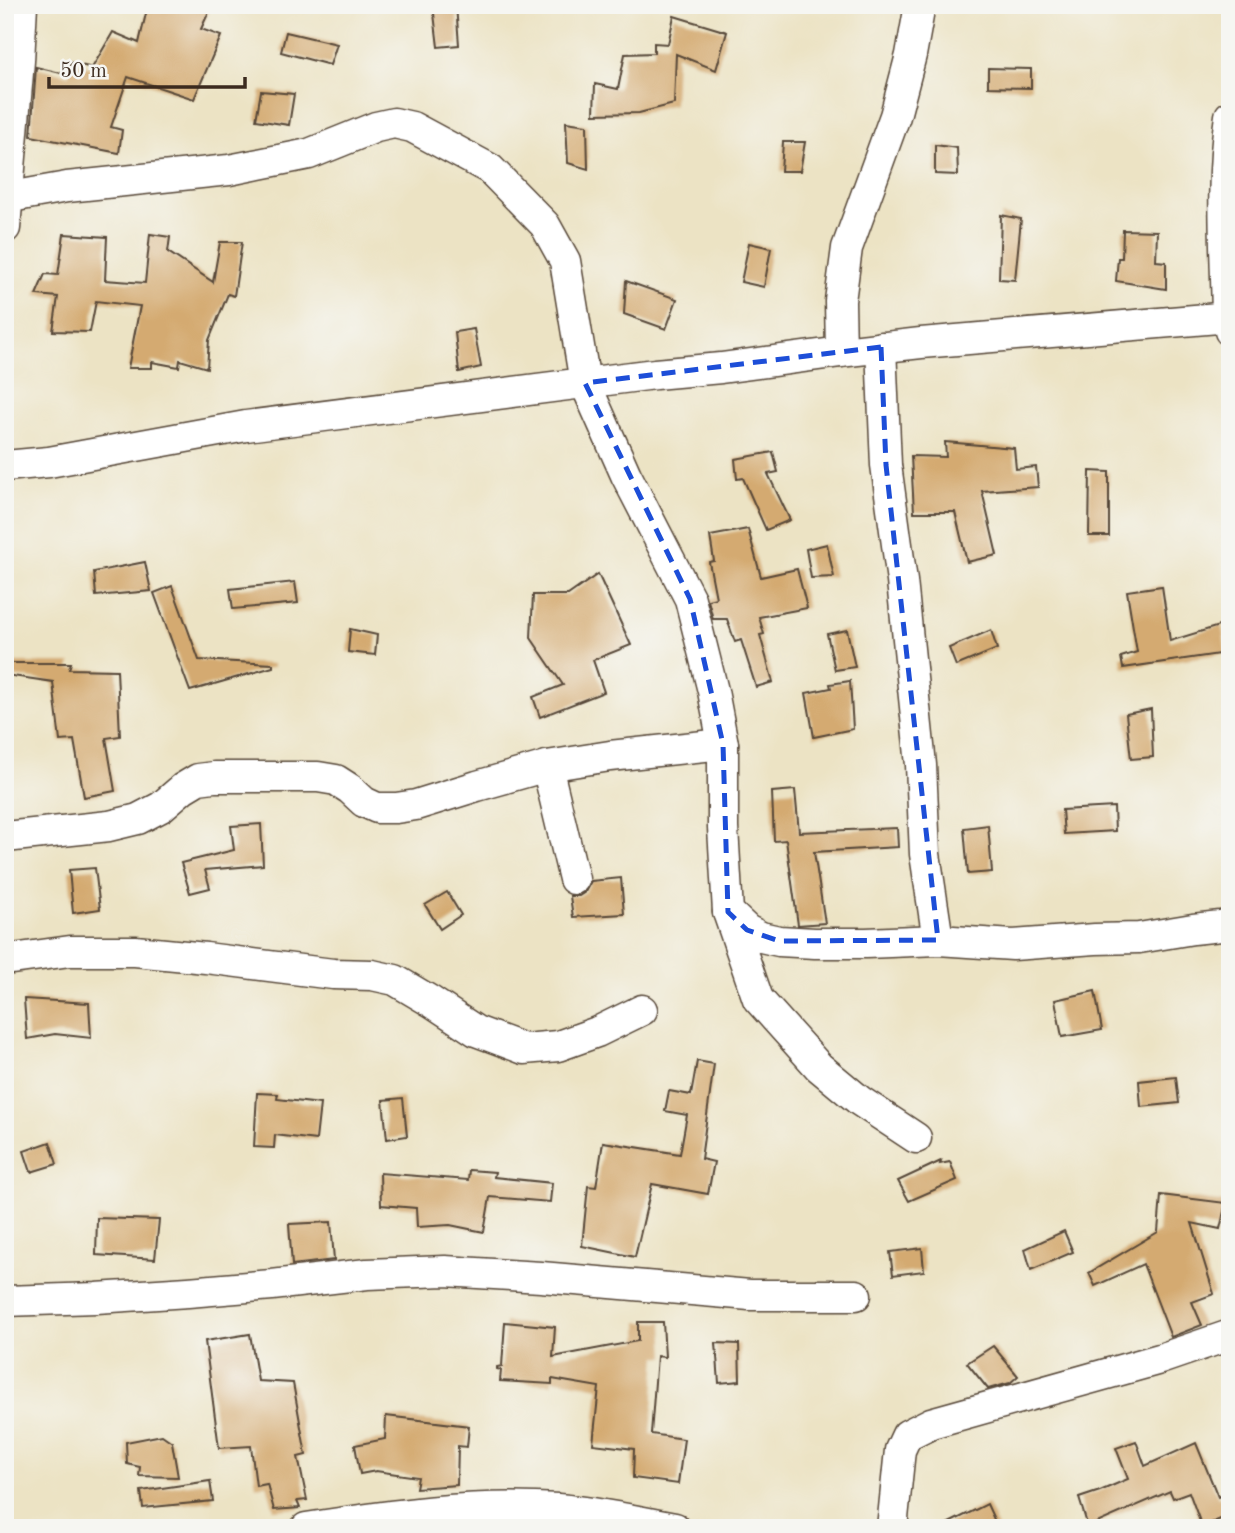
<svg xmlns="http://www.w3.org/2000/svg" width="1235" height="1533" font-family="'Old Standard TT',serif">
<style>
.building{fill:#d4aa71}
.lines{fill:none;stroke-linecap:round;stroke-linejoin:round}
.minor-casing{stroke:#564637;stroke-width:33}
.minor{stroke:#fff;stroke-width:30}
.marked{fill:none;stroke:#1d4ed8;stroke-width:5;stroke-dasharray:14 9;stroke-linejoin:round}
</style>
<rect width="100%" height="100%" fill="#f6f6f2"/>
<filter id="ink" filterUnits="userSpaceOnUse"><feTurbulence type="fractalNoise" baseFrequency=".0143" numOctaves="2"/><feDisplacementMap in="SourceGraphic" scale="14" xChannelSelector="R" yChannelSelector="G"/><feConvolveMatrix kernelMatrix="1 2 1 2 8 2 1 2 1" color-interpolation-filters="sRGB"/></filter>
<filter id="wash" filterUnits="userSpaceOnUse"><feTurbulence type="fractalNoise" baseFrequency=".00686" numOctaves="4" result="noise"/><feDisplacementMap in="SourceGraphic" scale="28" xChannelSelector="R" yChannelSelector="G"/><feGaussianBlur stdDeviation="1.57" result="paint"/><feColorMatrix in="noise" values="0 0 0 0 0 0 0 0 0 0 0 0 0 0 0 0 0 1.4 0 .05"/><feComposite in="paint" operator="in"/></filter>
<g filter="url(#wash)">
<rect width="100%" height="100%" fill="#ece3c4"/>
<g id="blocks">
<!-- building -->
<g class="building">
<path d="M 148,5 L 212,5 L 201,29 L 221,36 L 194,99 L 128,77 L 111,127 L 122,130 L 119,153 L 31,136 L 36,67 L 69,75 L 70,62 L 92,68 L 113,32 L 139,43 Z"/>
<path d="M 433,5 L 456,5 L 459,45 L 438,47 Z"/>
<path d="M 674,16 L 727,32 L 716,70 L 676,54 L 674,104 L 639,113 L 594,114 L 595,84 L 618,89 L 625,54 L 654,53 L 654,43 L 668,44 Z"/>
<path d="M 286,32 L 337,44 L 330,65 L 281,52 Z"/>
<path d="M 988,68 L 1031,69 L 1031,88 L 988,87 Z"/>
<path d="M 261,91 L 294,94 L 289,125 L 256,120 Z"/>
<path d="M 566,122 L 587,125 L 588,169 L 568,163 Z"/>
<path d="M 783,142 L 805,142 L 800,171 L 781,171 Z"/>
<path d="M 935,145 L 957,148 L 958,175 L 935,174 Z"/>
<path d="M 1001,215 L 1021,219 L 1015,280 L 999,279 Z"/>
<path d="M 1123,230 L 1157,231 L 1156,261 L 1166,262 L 1166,289 L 1116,281 L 1118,258 L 1122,258 Z"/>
<path d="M 64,234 L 107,237 L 105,280 L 145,283 L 150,234 L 170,237 L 168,252 L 213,282 L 220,242 L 242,242 L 234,296 L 228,294 L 209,340 L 207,368 L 180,360 L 179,367 L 152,362 L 152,368 L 128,368 L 140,306 L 96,301 L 90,332 L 53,331 L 58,297 L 36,295 L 45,274 L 58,275 Z"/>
<path d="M 749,243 L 771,248 L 764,287 L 741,282 Z"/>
<path d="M 626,281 L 677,299 L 666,329 L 624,314 Z"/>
<path d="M 474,329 L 481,367 L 459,372 L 455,332 Z"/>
<path d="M 945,442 L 1014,448 L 1016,469 L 1036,467 L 1038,487 L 982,491 L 997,555 L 967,562 L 955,512 L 914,512 L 911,456 L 946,457 Z"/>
<path d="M 773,452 L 778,472 L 768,474 L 790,520 L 766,530 L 743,478 L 737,479 L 735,459 Z"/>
<path d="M 1090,471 L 1109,472 L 1109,536 L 1089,536 Z"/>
<path d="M 748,529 L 761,577 L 797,569 L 807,608 L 759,617 L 764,634 L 760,635 L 773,682 L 756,687 L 741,640 L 735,642 L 727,619 L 713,619 L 708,600 L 716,598 L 709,562 L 714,561 L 710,536 Z"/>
<path d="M 827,544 L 834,577 L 811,578 L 806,549 Z"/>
<path d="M 145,562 L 151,591 L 96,596 L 94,572 Z"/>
<path d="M 598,574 L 631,645 L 593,660 L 604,692 L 540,717 L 533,697 L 563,685 L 531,638 L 533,595 L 568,595 Z"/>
<path d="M 295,582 L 298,603 L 233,609 L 230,589 Z"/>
<path d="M 172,586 L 199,660 L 273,664 L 273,667 L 190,691 L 154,593 Z"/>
<path d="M 1162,586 L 1170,641 L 1222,625 L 1226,653 L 1123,668 L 1121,657 L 1137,652 L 1127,591 Z"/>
<path d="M 350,629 L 377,635 L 375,655 L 348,652 Z"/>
<path d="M 847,630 L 855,667 L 835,670 L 827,634 Z"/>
<path d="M 991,630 L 997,649 L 956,666 L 949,648 Z"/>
<path d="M 5,663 L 71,663 L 69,669 L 117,670 L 120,736 L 106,738 L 115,791 L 84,797 L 74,740 L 60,741 L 53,682 L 5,675 Z"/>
<path d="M 850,681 L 853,729 L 814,737 L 806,693 L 831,688 L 830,684 Z"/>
<path d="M 1151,709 L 1153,757 L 1131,759 L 1126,714 Z"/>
<path d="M 795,790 L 799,832 L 897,828 L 898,847 L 814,852 L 825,923 L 798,925 L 786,840 L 774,841 L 772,792 Z"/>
<path d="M 1114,807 L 1115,831 L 1064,834 L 1062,810 Z"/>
<path d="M 261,824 L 263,865 L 205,870 L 210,888 L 190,893 L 181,863 L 234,850 L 231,826 Z"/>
<path d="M 988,825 L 992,872 L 968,874 L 964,828 Z"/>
<path d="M 95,868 L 100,909 L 73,913 L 69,870 Z"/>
<path d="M 621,878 L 624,914 L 573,917 L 570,896 L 579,896 L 585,892 L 591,881 Z"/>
<path d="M 447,892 L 461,915 L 440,929 L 425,905 Z"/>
<path d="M 1095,991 L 1102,1030 L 1062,1037 L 1055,1000 Z"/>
<path d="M 24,999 L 89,1003 L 91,1038 L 55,1034 L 27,1039 Z"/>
<path d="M 697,1061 L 714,1064 L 701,1159 L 714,1162 L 708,1194 L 652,1184 L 635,1257 L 582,1246 L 588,1186 L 596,1187 L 603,1142 L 680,1154 L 687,1115 L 665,1111 L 669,1091 L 691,1095 Z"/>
<path d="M 1176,1077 L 1179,1103 L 1141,1107 L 1139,1081 Z"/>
<path d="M 257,1093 L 278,1094 L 277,1099 L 320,1104 L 316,1140 L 275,1135 L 274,1148 L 254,1147 Z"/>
<path d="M 403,1098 L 407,1136 L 387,1139 L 383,1100 Z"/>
<path d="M 50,1142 L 57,1164 L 31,1172 L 24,1151 Z"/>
<path d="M 941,1161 L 940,1164 L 950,1162 L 957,1180 L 909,1201 L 898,1181 Z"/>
<path d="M 469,1170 L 495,1172 L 494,1177 L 552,1183 L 550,1202 L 490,1197 L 484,1232 L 450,1225 L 417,1227 L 416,1208 L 381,1205 L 380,1173 L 468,1180 Z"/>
<path d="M 1161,1195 L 1226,1203 L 1220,1229 L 1192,1223 L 1214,1294 L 1192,1302 L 1202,1325 L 1171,1337 L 1143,1264 L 1095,1286 L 1089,1273 L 1158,1232 Z"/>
<path d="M 97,1218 L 159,1220 L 155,1259 L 96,1255 Z"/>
<path d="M 331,1222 L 334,1260 L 292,1265 L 289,1224 Z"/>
<path d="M 1064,1231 L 1073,1252 L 1031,1270 L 1025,1249 Z"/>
<path d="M 922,1248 L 924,1271 L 893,1275 L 890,1252 Z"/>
<path d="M 505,1322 L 555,1327 L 553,1357 L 638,1341 L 638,1322 L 663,1322 L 665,1357 L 657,1356 L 651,1434 L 684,1439 L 678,1484 L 633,1478 L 634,1449 L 593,1444 L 599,1387 L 552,1379 L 552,1384 L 500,1381 L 501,1370 L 497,1369 L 497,1367 L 502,1366 Z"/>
<path d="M 250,1334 L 258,1381 L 293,1383 L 306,1455 L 298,1457 L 307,1500 L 297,1501 L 300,1508 L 274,1510 L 267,1484 L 256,1486 L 251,1446 L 219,1448 L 205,1341 Z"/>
<path d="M 716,1343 L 739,1344 L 740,1381 L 719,1383 Z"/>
<path d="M 993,1346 L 1018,1376 L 1010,1383 L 988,1389 L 967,1363 Z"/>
<path d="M 386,1416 L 469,1426 L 467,1447 L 458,1446 L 457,1485 L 416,1488 L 418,1477 L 376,1471 L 360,1474 L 355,1445 L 385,1439 Z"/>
<path d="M 162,1435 L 172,1442 L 178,1477 L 139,1476 L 140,1467 L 127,1464 L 126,1442 Z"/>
<path d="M 1136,1441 L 1145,1466 L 1196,1443 L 1218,1497 L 1230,1492 L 1230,1515 L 1202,1527 L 1189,1492 L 1173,1498 L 1170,1491 L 1088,1527 L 1079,1498 L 1100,1491 L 1128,1479 L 1116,1448 Z"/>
<path d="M 210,1481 L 213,1501 L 143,1508 L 141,1491 Z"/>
<path d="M 987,1504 L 998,1528 L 939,1528 Z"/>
</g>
</g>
</g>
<g filter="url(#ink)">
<use href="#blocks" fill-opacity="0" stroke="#564637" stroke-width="2"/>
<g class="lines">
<!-- minor casing -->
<g class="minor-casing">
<g id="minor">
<path d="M 1230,116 C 1220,182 1226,251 1227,317 L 1230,331"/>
<path d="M 5,198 L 67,187 L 229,170 L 309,154 L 376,127 L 394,123 L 412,127 L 490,169 L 545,225 L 565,261 L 585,383 L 626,475 L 690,599 L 713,691 L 723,744 L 723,828 L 728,912 L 747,930 L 761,937 L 779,941 L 815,943 L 866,943 L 938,940 L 1013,945 L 1095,939 L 1139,938 L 1193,929 L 1230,925"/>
<path d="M 5,228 L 19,61 L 22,5"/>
<path d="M 881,347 L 886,465 L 902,581 L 921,765 L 925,854 L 938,940"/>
<path d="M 841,352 L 840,301 L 847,248 L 895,116 L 911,55 L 920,5"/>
<path d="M 5,466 L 49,462 L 246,426 L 655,374 L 721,368 L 841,352 L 921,343 L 1230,317"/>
<path d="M 547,766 L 574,879"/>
<path d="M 5,837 L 109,826 L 138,819 L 161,807 L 183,788 L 198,779 L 214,777 L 318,777 L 336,780 L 350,789 L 364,802 L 377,808 L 396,808 L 416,805 L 477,786 L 547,766 L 610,756 L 723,744"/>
<path d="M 728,912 L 758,999 L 819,1067 L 860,1101 L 916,1138"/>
<path d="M 5,960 L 70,951 L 135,951 L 206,958 L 333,974 L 372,975 L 395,980 L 432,1002 L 476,1031 L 524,1049 L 558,1046 L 597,1032 L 642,1010"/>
<path d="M 5,1301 L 96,1298 L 188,1292 L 272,1285 L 367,1274 L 445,1271 L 541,1277 L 750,1295 L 856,1295"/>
<path d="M 306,1528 C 390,1515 473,1503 558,1509 C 597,1512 636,1521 675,1528"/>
<path d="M 892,1528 L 900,1450 L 907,1435 L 931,1423 L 1160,1359 L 1230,1335"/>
</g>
</g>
<!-- minor -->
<use href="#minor" class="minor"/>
</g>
</g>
<!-- marked area -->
<path class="marked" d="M 881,347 L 886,465 L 938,940 L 779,941 L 747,930 L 728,912 L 723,744 L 690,599 L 585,383 Z"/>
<!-- margin -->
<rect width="1235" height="1533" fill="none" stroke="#f6f6f2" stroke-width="28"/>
<!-- scale -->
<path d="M49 77v10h196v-10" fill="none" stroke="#3b2a1e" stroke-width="3.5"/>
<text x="60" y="77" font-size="21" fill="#3b2a1e" stroke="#f6f6f2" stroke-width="5" paint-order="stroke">50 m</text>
</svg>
